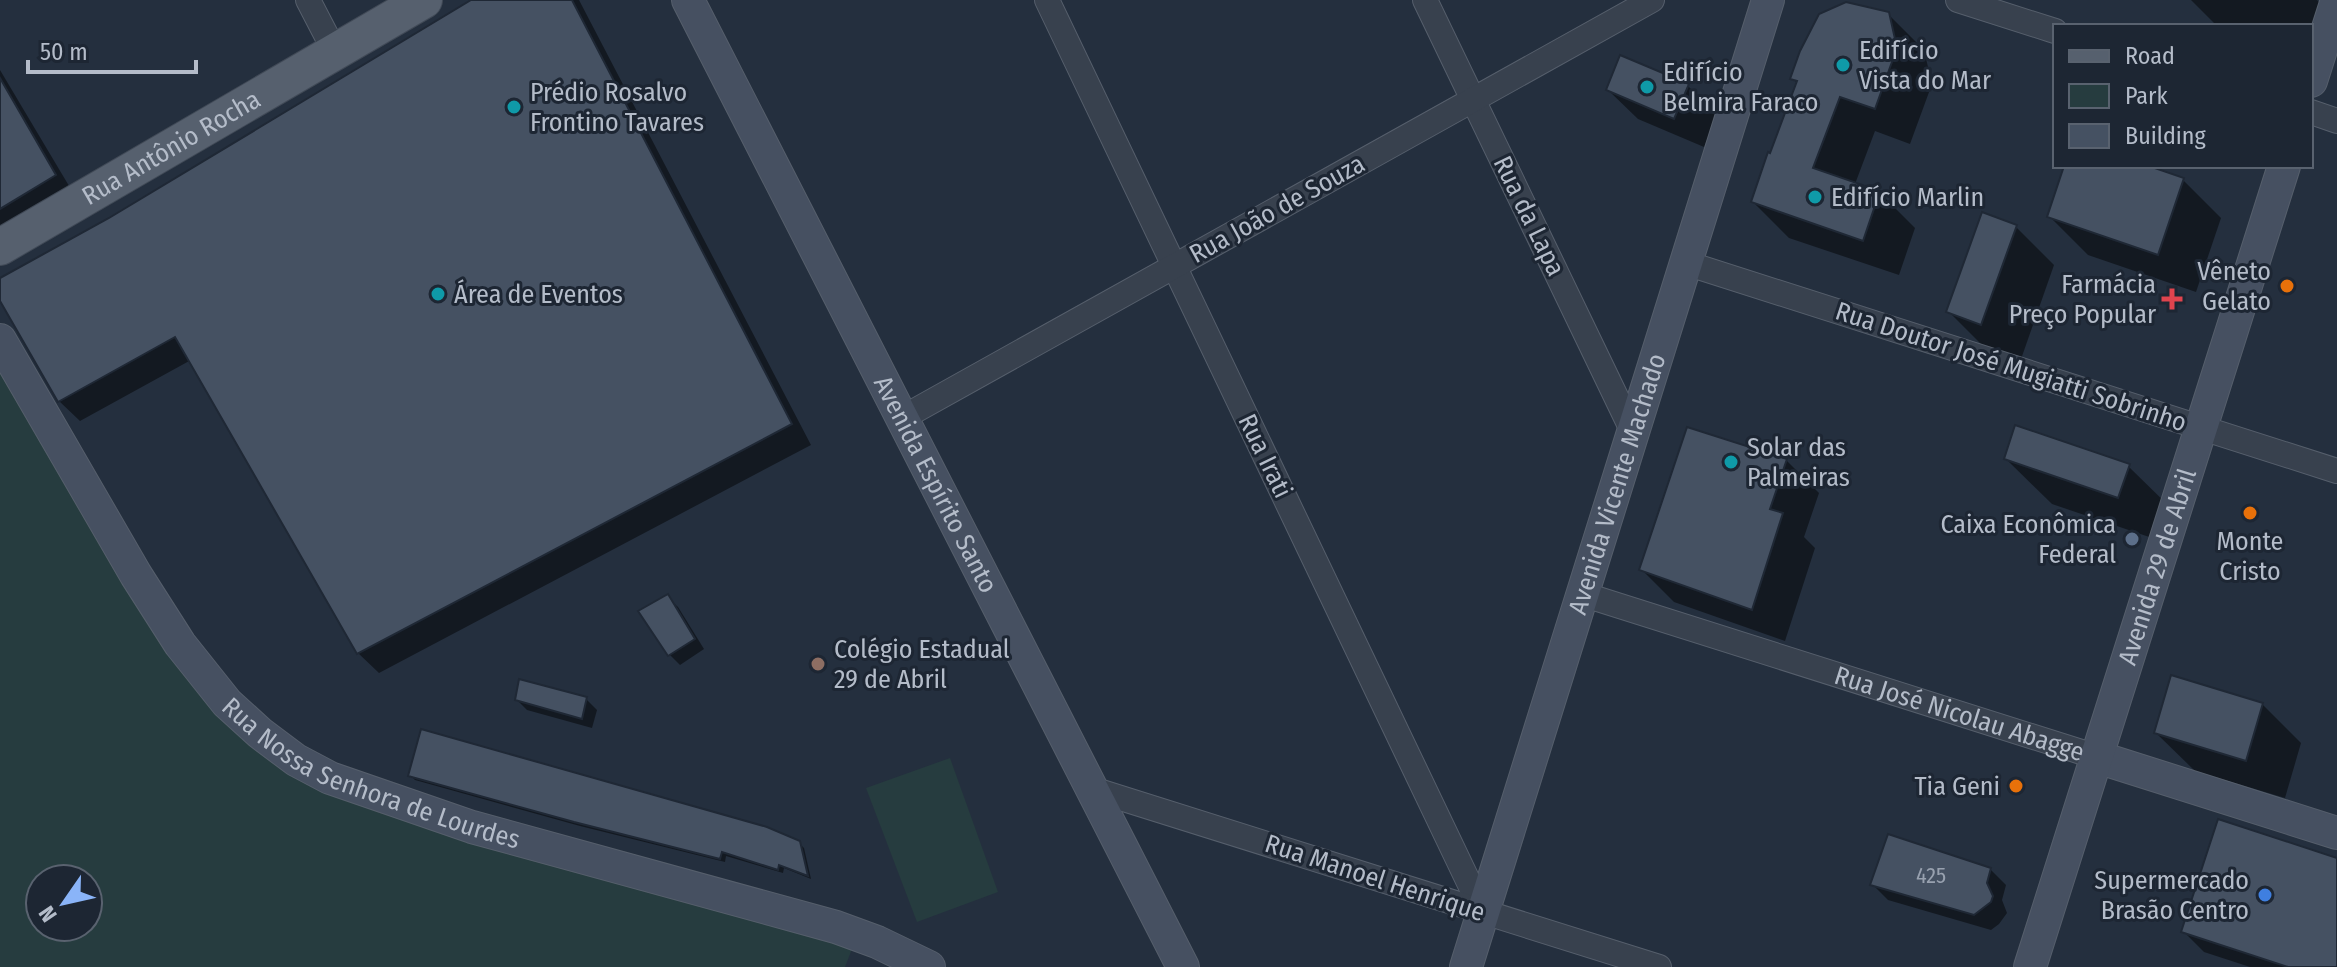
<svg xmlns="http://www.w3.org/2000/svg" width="2337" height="967" viewBox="0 0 2337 967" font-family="'Fira Sans Condensed',sans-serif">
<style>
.green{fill:#263c3f;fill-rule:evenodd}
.shadow{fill:#0007}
.building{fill:#455162;stroke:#1f2835;stroke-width:2}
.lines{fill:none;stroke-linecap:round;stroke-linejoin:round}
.street-casing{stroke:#565f6c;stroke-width:26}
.secondary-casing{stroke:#565f6c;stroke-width:34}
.primary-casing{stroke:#414a57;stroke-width:38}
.street{stroke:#38414e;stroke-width:24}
.secondary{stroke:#465061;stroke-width:32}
.primary{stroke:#56606e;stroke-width:36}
.culture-dot{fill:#0f9aa8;stroke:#1d2633;stroke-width:3}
.food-dot{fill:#e8710a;stroke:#1d2633;stroke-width:3}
.health-dot{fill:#e0444e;stroke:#1d2633;stroke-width:3}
.service-dot{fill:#5c6f8a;stroke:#1d2633;stroke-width:3}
.education-dot{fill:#8d6e63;stroke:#1d2633;stroke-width:3}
.shop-dot{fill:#3f7fe0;stroke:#1d2633;stroke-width:3}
.labels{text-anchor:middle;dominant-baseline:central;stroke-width:6;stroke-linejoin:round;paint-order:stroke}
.number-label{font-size:22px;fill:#98a1af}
.poi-label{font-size:26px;fill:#b4bcc9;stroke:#1d2633;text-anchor:start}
.street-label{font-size:26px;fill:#b4bcc9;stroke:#1d2633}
</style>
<rect width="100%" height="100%" fill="#242f3e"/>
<!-- green -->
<g class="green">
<path d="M0 368 252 739 857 936 845 967H0ZM40 879H88V927H40Z"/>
<polygon points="950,758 998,892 917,922 866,788"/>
</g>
<!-- shadow -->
<g class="shadow">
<polygon points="475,0 579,0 811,445 379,673 358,653 191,360 80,421 59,401 0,297 0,281 110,220"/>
<polygon points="2191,0 2317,0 2328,12 2311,52 2311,26 2217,26"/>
<polygon points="1888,14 1924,50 1932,84 1910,144 1875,131 1855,184 1879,192 1915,228 1899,275 1789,238 1753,202 1798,84 1792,78"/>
<polygon points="0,70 75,196 0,241"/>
<polygon points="1688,86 1717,115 1704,147 1638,119 1608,90"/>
<polygon points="2066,166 2143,166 2183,180 2221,218 2196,292 2088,255 2049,216"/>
<polygon points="2016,227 2054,265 2020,362 1987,350 1949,312"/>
<polygon points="2006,459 2128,466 2174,511 2164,542 2052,504"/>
<polygon points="1786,460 1819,493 1804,537 1815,548 1785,641 1674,602 1641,569"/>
<polygon points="667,597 678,607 704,649 680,665 670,655"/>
<polygon points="586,699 597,710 592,728 527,710 517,700"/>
<polygon points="2262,704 2301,743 2285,798 2195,771 2156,733"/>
<polygon points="410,775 799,843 804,848 811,879 784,868 783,873 726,856 725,862 580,826 415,780"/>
<polygon points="2337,861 2337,967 2250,967 2204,952 2183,931"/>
<polygon points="1990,869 2006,885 2002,900 2007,913 1999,924 1991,930 1888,900 1872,884"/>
</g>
<!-- building -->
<g class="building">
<polygon points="471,0 572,0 792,424 357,654 175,337 58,402 0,301 0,278 109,218"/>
<polygon points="1846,2 1889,12 1897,48 1875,109 1840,97 1813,168 1880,191 1863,241 1751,202 1768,152 1770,153 1797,81 1790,79 1800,51 1819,14"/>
<polygon points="1620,55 1689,84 1674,119 1606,90"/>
<polygon points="0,78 56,175 0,209"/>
<polygon points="2064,166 2149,166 2184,178 2158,255 2047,217"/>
<polygon points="1982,212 2017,225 1981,325 1946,312"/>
<polygon points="2015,425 2130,464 2118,498 2004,459"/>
<polygon points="1687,427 1787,459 1770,509 1783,513 1752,610 1639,570"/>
<polygon points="668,594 695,639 668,656 638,611"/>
<polygon points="2171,675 2263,703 2246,761 2154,733"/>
<polygon points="519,679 587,697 582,719 515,700"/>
<polygon points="421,729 767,827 800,841 808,876 779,865 778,870 722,852 720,859 574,822 408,776"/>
<polygon points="2218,819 2337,858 2337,967 2288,967 2181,932"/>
<polygon points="1888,834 1991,868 1987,883 1993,896 1991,902 1974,915 1870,885"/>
</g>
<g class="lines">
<defs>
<g id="street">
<polyline points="308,0 335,52"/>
<polyline points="1047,0 1483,912"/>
<polyline points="1425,0 1633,432"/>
<polyline points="1958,0 2055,31"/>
<polyline points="2311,112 2337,121"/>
<polyline points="1686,263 2337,471"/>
<polyline points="902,418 1652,0"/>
<path id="s1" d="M1582 594 2097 757"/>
<polyline points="1092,789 1659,967"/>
</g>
<g id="secondary">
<path id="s2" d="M688 0 1183 967"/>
<polyline points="2311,81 2337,0"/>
<path id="s3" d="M0 340 136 575 180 644 227 703 260 733 296 760 330 778 472 827 836 927 877 942 929 967"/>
<polyline points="2097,757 2337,833"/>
<path id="s4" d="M1466 967 1768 0"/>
<path id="s5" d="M2030 967 2284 166"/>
</g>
<g id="primary">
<path id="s6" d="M0 247 424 0"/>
</g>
</defs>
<!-- street casing -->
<use href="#street" class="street-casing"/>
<!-- secondary casing -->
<use href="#secondary" class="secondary-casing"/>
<!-- primary casing -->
<use href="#primary" class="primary-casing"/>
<!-- street -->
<use href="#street" class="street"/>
<!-- secondary -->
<use href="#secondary" class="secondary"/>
<!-- primary -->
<use href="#primary" class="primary"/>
</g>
<!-- markers -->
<g class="culture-dot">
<circle cx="1843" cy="65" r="8"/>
<circle cx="1647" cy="87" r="8"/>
<circle cx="514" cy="107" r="8"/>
<circle cx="1815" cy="197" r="8"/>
<circle cx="438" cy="294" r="8"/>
<circle cx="1731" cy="462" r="8"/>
</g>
<g class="food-dot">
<circle cx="2287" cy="286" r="8"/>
<circle cx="2250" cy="513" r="8"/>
<circle cx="2016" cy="786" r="8"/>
</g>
<path class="health-dot" d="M2168 287h8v8h8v8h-8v8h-8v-8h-8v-8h8z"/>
<circle class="service-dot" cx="2132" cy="539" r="8"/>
<circle class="education-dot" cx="818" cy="664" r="8"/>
<circle class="shop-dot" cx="2265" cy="895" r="8"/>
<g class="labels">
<!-- number labels -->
<g class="number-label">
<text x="1931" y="875">425</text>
</g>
<!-- poi labels -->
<g class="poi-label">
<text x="1859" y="50">Edifício<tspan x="1859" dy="30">Vista do Mar</tspan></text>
<text x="1663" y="72">Edifício<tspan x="1663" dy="30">Belmira Faraco</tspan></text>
<text x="530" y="92">Prédio Rosalvo<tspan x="530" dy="30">Frontino Tavares</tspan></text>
<text x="1831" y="197">Edifício Marlin</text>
<text x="2271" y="271" text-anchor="end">Vêneto<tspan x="2271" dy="30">Gelato</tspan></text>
<text x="2156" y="284" text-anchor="end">Farmácia<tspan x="2156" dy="30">Preço Popular</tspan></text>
<text x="454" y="294">Área de Eventos</text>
<text x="1747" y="447">Solar das<tspan x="1747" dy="30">Palmeiras</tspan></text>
<text x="2116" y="524" text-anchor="end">Caixa Econômica<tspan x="2116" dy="30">Federal</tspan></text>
<text x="2250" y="541" text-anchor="middle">Monte<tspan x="2250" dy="30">Cristo</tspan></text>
<text x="834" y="649">Colégio Estadual<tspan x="834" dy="30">29 de Abril</tspan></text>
<text x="2000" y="786" text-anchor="end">Tia Geni</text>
<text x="2249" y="880" text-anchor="end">Supermercado<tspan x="2249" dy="30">Brasão Centro</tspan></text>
</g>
<!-- street labels -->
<g class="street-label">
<text stroke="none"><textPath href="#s6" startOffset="198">Rua Antônio Rocha</textPath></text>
<text transform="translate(1277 209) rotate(-29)">Rua João de Souza</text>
<text transform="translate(1529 216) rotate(64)">Rua da Lapa</text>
<text transform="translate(2011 367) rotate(18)">Rua Doutor José Mugiatti Sobrinho</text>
<text transform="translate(1265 456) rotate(64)">Rua Irati</text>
<text stroke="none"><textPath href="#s2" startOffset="544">Avenida Espírito Santo</textPath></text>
<text stroke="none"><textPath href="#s4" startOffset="506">Avenida Vicente Machado</textPath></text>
<text stroke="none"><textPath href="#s5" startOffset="420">Avenida 29 de Abril</textPath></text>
<text stroke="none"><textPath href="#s1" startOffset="396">Rua José Nicolau Abagge</textPath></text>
<text stroke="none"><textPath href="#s3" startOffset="592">Rua Nossa Senhora de Lourdes</textPath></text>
<text transform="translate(1375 878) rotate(18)">Rua Manoel Henrique</text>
</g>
</g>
<!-- legend -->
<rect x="2053" y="24" width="260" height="144" fill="#1d2633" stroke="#59626f" stroke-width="2"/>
<rect x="2069" y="50" width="40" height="12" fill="#56606e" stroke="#59626f" stroke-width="2"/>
<text x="2125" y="64" font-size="24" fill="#b4bcc9">Road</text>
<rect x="2069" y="84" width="40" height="24" fill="#263c3f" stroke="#59626f" stroke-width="2"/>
<text x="2125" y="104" font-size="24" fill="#b4bcc9">Park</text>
<rect x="2069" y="124" width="40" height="24" fill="#455162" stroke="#59626f" stroke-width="2"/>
<text x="2125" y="144" font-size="24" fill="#b4bcc9">Building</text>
<!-- north arrow -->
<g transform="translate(64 903) rotate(236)"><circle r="38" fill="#1d2633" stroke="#59626f" stroke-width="2"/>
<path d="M0-6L14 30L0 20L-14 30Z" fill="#8ab4f8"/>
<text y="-12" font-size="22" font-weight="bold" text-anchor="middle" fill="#b4bcc9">N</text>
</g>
<!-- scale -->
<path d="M28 60v12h168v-12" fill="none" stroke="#b4bcc9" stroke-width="4"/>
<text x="40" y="60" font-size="24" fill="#b4bcc9" stroke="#1d2633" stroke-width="6" paint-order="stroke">50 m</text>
</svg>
